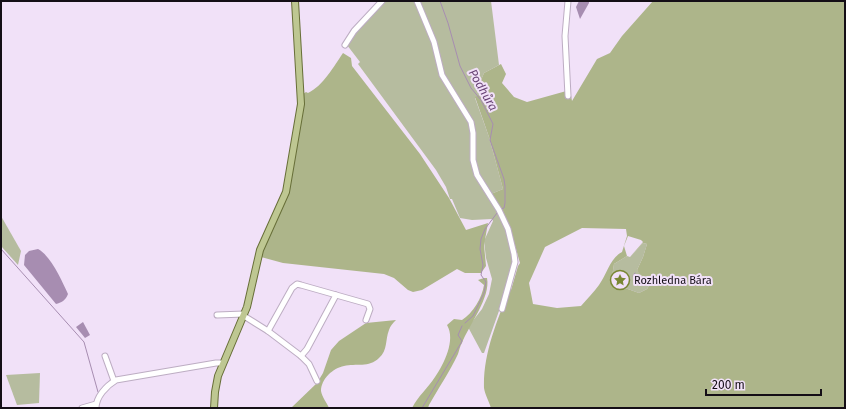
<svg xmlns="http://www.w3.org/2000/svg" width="846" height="409" viewBox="0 0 846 409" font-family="'Fira Sans',sans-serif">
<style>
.green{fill:#b6bc9f}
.forest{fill:#adb58a;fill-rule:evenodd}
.water{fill:#a78db1}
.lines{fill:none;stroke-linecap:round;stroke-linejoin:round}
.stream{stroke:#a78db1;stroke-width:1}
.minor-casing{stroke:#bdadc3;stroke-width:7}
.major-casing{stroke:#676e38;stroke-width:8}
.minor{stroke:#fff;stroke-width:5}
.major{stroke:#bec792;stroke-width:6}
.labels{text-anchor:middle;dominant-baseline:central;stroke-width:4;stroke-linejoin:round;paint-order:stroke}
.poi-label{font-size:11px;fill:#140e16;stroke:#f1e1f8;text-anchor:start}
.water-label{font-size:12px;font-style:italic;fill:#694476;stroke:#f1e1f8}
</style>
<rect width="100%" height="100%" fill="#f1e1f8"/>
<!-- green -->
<g class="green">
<polygon points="383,1 491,1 499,65 484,73 481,80 486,92 475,98 489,137 503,189 491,194 505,223 513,258 505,294 484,353 482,353 468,327 482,309 489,294 492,279 486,258 484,241 493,221 492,219 472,220 460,218 452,199 450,199 446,187 436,170 358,64 360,62 347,45 355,33"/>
<polygon points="1,216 21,251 18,265 1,246"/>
<polygon points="643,243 647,244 643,257 637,270 640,275 650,281 650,284 647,289 639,293 611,283 614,264 627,256 630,257"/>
<polygon points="40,373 39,403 17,405 6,375"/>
</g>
<!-- forest -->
<g class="forest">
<path d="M653 1H845V408H491C489 401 485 395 484 388 483 353 497 322 509 290H511L518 266 520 263 509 225 491 194 503 189 489 137 475 97 486 92 481 80 484 73 501 64 506 74 502 83 514 97 527 102 570 90 572 101 597 59 610 53 622 36ZM582 228 626 229 627 236 622 252C610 258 607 274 599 285 594 292 587 299 581 306L557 308 533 304 529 283 545 247ZM628 236 641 240 643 242 630 257 627 256 624 246ZM643 243 647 244 643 257 637 270 639 274 650 281V284L647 289 639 293 611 283 614 264 627 256 630 257Z"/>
<path d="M343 53 351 58 352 66 420 154 449 198 466 230 488 223 484 245 486 266 481 273H465L457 269 422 290 413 292 408 290 394 278 384 274 283 263 261 257V250L281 206 302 98 303 94 306 92 308 93C323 86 334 66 343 53Z"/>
<path d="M484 278H487C491 297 469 325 462 343 460 346 459 351 458 354 450 371 438 389 429 405L428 408H412C418 396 428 388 435 377 444 364 456 340 447 325L454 319 462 320C473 313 482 298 484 285L478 280Z"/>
<path d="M396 320C393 323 390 326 389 330 385 340 388 350 379 358 369 368 356 363 344 366 333 368 321 379 321 391 322 397 327 403 329 408H291L317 383 323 373 331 350 339 341 366 323Z"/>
</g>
<!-- water -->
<g class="water">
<polygon points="579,1 589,1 589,3 580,19 576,7"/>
<path d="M38 249C51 256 62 281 68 294 66 300 61 303 56 304L24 265 25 255 29 251Z"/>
<polygon points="83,322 90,335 85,338 76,327"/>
</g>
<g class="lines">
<!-- stream -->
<g class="stream">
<polyline points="440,1 448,23 460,66 471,88 481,100 493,124 490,140 504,179 505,186 505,203 504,208 501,209"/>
<polyline points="1,249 84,342 98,392"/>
<polyline points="633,276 635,273"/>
<polyline points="626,288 627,284"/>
<polyline points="465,323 473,316 484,293 486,282 481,275 483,265 480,249 481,239 485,229 497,213"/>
<polyline points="422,408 461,343 462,341 458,335 462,326"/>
</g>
<defs>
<g id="minor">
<polyline points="417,1 434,42 442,75 471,122 473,133 473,160 477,175 499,210 508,229 514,254 515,262 502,309"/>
<polyline points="568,1 565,36 568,96"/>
<polyline points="345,45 354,31 382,1"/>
<polyline points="217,315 244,314"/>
<polyline points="244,316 268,331 301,356 309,364 317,381"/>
<polyline points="268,331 292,288 297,284 301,285 368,304 370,309 366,320"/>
<polyline points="105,356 114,381"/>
<polyline points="301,356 307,349 336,295"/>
<polyline points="82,408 96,404"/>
<path d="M96 408C96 397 106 386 116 380L216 363H223"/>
</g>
<polyline id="major" points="214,408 215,392 218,376 247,307 260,250 286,192 301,104 295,1"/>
</defs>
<!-- minor casing -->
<use href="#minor" class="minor-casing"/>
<!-- major casing -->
<use href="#major" class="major-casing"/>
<!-- minor -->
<use href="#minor" class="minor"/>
<!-- major -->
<use href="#major" class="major"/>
</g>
<!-- icons -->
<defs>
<symbol id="sight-ring" viewBox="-11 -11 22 22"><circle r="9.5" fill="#f1e1f8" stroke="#7a8734" stroke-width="1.5"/><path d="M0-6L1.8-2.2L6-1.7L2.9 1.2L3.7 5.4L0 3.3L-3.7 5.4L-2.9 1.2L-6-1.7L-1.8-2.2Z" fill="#7a8734"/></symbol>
</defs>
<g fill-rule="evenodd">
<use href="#sight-ring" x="609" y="269" width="22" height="22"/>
</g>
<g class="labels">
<!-- poi labels -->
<g class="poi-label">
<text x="634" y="280">Rozhledna Bára</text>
</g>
<!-- water labels -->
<g class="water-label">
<text transform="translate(483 90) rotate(60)">Podhůra</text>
</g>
</g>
<!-- border -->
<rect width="846" height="409" fill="none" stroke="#140e16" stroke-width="4"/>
<!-- scale -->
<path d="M706 389v6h115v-6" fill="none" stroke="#140e16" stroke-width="2"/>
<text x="712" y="389" font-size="12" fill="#140e16" stroke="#f1e1f8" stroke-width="3" paint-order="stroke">200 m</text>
</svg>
